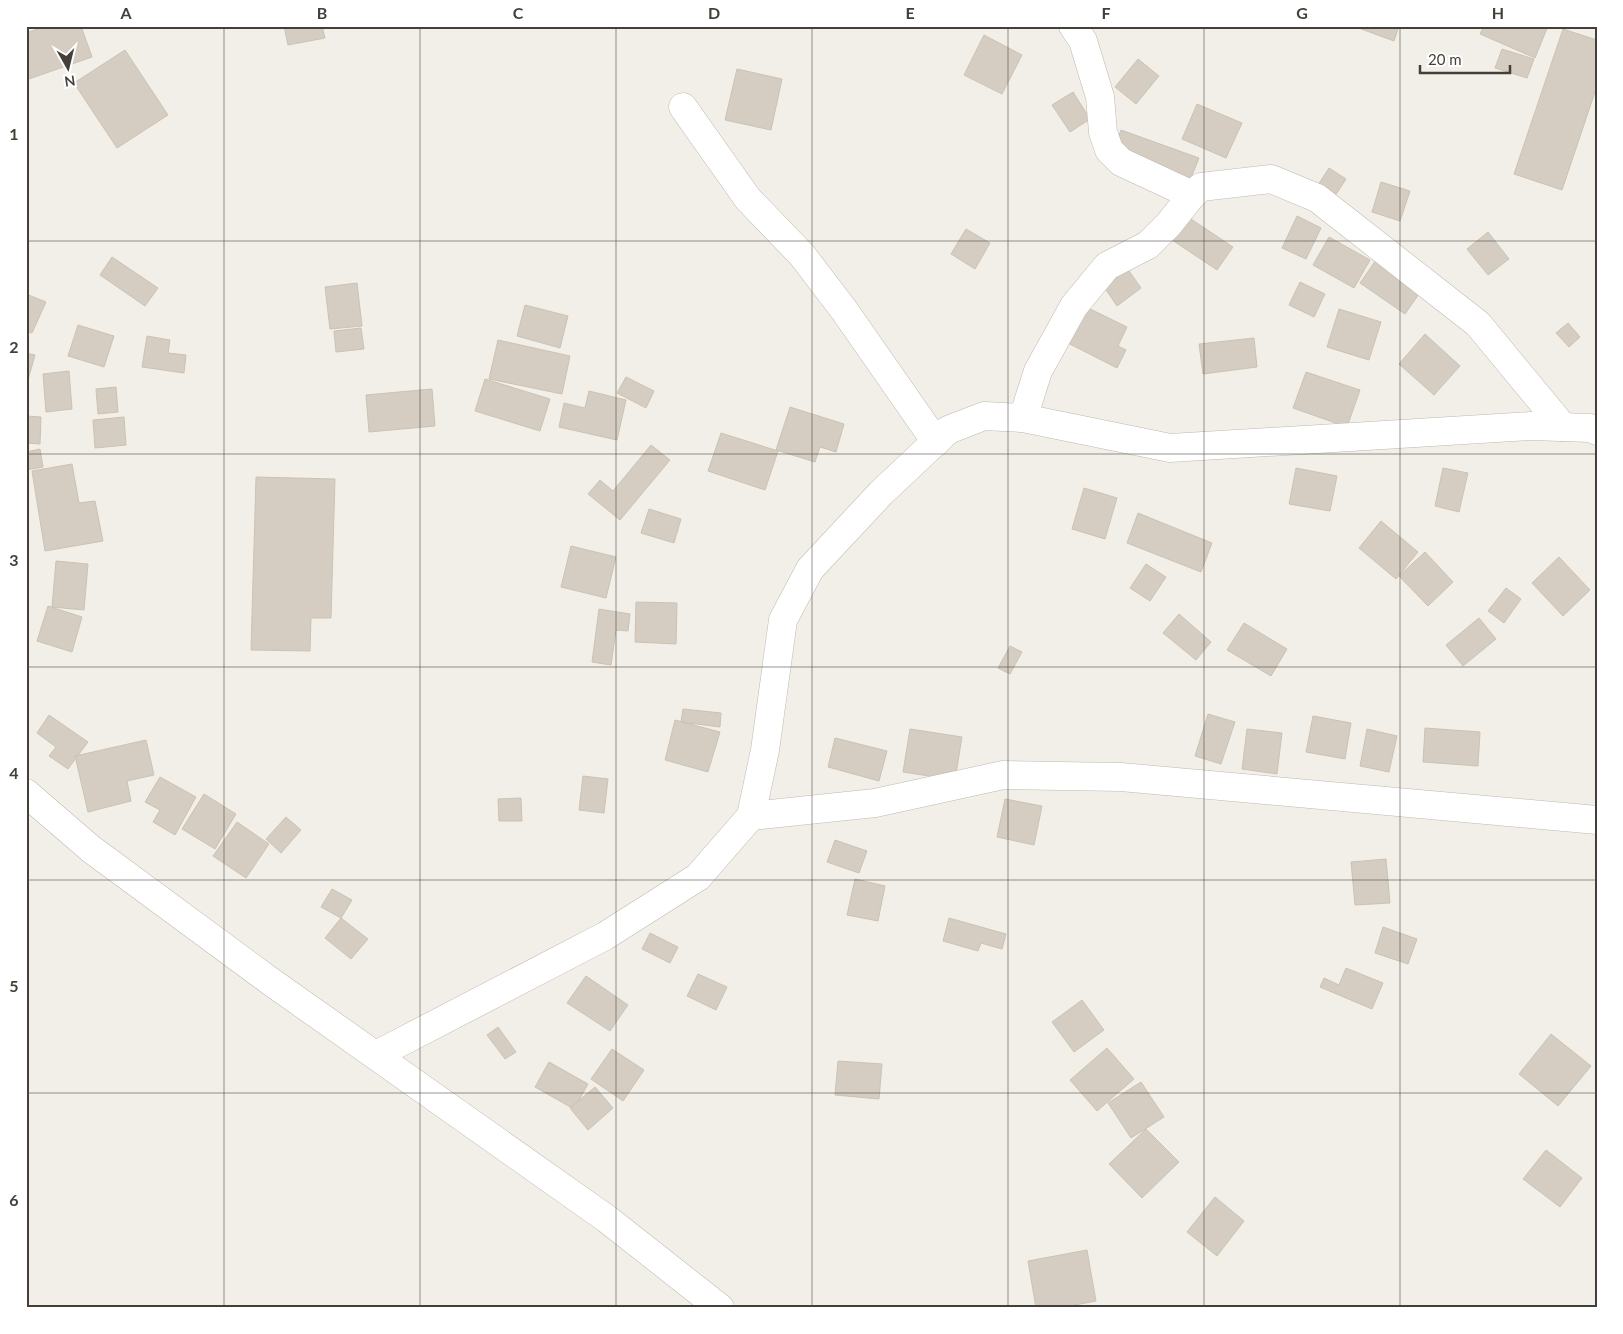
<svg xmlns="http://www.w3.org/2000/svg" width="1623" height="1334" viewBox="0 0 1623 1334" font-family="Lato,sans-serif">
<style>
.building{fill:#d5cdc2;stroke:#ccc2b3}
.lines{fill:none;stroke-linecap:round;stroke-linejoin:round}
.minor-casing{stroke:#bfb9af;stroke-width:29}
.minor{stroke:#fff;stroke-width:28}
.grid{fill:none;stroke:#443f38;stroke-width:1;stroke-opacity:0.55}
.neatline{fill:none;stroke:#443f38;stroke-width:2}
.grid-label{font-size:16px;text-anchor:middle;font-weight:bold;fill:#443f38}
</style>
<rect width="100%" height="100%" fill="#f2efe8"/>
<!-- building -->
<g class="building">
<polygon points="47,26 81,26 92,57 26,80 26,33"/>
<polygon points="284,26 322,26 325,38 288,45"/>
<polygon points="1353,26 1399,26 1394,41"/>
<polygon points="1484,26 1548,26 1535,58 1480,34"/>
<polygon points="1563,29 1597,40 1597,86 1562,190 1514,174"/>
<polygon points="984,35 1022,55 1002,94 964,75"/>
<polygon points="1502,49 1534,59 1527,78 1495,68"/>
<polygon points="125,50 168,115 117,148 74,83"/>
<polygon points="1138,59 1159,76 1136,104 1115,87"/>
<polygon points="737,69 782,79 771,130 725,120"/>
<polygon points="1073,92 1090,119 1070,132 1052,105"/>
<polygon points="1197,104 1242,123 1226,158 1182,139"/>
<polygon points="1121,130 1199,158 1189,183 1112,155"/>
<polygon points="1329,168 1346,179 1333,199 1316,188"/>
<polygon points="1381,182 1410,191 1400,221 1372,212"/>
<polygon points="1185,215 1233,247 1217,270 1169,238"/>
<polygon points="1297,216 1321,228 1306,259 1282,248"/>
<polygon points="966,229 990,243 975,269 951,254"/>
<polygon points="1488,232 1509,259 1488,275 1467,249"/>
<polygon points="1329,237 1370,260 1354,288 1313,265"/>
<polygon points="112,257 158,288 145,306 100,275"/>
<polygon points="1376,260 1421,291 1405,314 1360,283"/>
<polygon points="1122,261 1141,288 1117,306 1098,278"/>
<polygon points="1300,282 1325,294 1314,317 1289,305"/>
<polygon points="357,283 362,326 330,329 325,287"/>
<polygon points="26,294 46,302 32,333 26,331"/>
<polygon points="525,305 568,316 560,348 517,336"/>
<polygon points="1082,305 1127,327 1118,346 1126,350 1117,368 1064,341"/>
<polygon points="1339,309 1381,322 1369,360 1327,347"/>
<polygon points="1568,323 1580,337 1569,347 1556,333"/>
<polygon points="78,325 114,336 104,367 68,356"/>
<polygon points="361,328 364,349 336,352 334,331"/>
<polygon points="1425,334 1460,366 1434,395 1399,364"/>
<polygon points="147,336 170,340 168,353 186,355 184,373 142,367"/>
<polygon points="1254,338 1257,367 1203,374 1199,344"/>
<polygon points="498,340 570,356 562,394 489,379"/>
<polygon points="26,353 35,355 28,380 26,379"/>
<polygon points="69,371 72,409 46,412 43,374"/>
<polygon points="1306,372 1360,390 1347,427 1293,408"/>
<polygon points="626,377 654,391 646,408 617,393"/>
<polygon points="485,379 550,399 540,431 475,411"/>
<polygon points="116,387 118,412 98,414 96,389"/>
<polygon points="432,389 435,426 369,432 366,395"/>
<polygon points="589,391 626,400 617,440 559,427 564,403 585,408"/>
<polygon points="790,407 844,424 836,452 820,447 815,462 776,450"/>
<polygon points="26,416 41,417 40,444 26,443"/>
<polygon points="124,417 126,445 95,448 93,420"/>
<polygon points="721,433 778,451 765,490 708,471"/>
<polygon points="651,445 670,460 620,520 588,494 600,480 613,491"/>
<polygon points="40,449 43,467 26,470 26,452"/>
<polygon points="72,464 79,503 95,501 103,541 45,551 32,471"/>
<polygon points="1296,468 1337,476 1330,511 1289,504"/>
<polygon points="1443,468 1468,473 1459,512 1435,506"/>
<polygon points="256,477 335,479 331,618 311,618 310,651 251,650"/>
<polygon points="1084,488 1117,498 1105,539 1072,529"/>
<polygon points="649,509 681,519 674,543 641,533"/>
<polygon points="1138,513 1212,543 1201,572 1127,543"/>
<polygon points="1381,521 1418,552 1396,579 1359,548"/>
<polygon points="571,546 616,557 606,598 561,587"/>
<polygon points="1425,552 1453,582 1428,606 1399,576"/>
<polygon points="1559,557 1590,590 1563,616 1532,583"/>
<polygon points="56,561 88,564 84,610 52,607"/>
<polygon points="1146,564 1166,577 1150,601 1130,588"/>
<polygon points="1506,588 1521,599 1504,623 1488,611"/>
<polygon points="636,602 677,603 676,644 635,642"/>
<polygon points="48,606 82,617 72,652 37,641"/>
<polygon points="599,609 630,614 628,631 616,630 611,665 592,662"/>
<polygon points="1179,614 1211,642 1196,660 1163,633"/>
<polygon points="1479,618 1496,639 1463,666 1446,645"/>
<polygon points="1244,623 1287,649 1271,676 1227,650"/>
<polygon points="1010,646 1022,652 1010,674 998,668"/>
<polygon points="683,709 721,713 720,727 681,722"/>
<polygon points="1208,714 1235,722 1221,764 1195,756"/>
<polygon points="49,715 88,742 68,769 49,756 56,747 37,733"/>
<polygon points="1313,716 1351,723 1345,759 1306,752"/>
<polygon points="675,720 720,732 708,772 665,760"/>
<polygon points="1425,728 1480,732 1478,766 1423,762"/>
<polygon points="910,729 962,737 955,780 903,772"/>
<polygon points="1247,729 1282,733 1277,774 1242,769"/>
<polygon points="1367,729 1397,736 1389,772 1360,766"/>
<polygon points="835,738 887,751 879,781 828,767"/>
<polygon points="146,740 154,775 127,781 131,801 88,812 75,756"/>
<polygon points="583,776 608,779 604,813 579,810"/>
<polygon points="160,777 196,797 175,835 153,822 160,810 145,802"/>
<polygon points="204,794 236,814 215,849 182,829"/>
<polygon points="521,798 522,821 499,821 498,799"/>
<polygon points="1005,799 1042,806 1034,845 997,837"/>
<polygon points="286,817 301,830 281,853 266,839"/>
<polygon points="237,822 269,844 246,878 213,856"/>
<polygon points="835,840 867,851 859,873 827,862"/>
<polygon points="1386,859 1390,903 1355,905 1351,862"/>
<polygon points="855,879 885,886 878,921 847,915"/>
<polygon points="332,889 352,900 341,918 321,907"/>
<polygon points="341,918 368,939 351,959 325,938"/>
<polygon points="949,918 1006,934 1002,949 981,943 978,951 943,941"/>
<polygon points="1383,927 1417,939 1408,964 1375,953"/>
<polygon points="650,933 678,947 670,963 642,949"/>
<polygon points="1346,968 1383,983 1372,1009 1320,987 1324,978 1339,985"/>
<polygon points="698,974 727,987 716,1010 687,996"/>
<polygon points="586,976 628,1005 610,1031 567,1003"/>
<polygon points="1082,1000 1104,1030 1074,1052 1052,1022"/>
<polygon points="498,1027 516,1052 505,1059 487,1035"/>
<polygon points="1551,1034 1591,1066 1558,1106 1519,1074"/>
<polygon points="1107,1048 1134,1079 1097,1111 1070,1080"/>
<polygon points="612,1049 644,1070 623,1101 591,1079"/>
<polygon points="838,1061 882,1064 879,1099 835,1095"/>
<polygon points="549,1062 588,1084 574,1109 535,1087"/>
<polygon points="1141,1082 1164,1117 1131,1138 1108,1103"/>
<polygon points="595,1087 613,1108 588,1130 570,1108"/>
<polygon points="1146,1129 1179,1162 1142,1198 1109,1164"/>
<polygon points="1546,1150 1582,1178 1560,1207 1523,1179"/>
<polygon points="1215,1197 1244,1221 1217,1256 1187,1232"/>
<polygon points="1087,1250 1096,1301 1059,1308 1036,1308 1028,1261"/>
</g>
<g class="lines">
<defs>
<g id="minor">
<polyline points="1073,26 1083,41 1100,97 1103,132 1109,150 1121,162 1192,195"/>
<polyline points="683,107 748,199 802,255 844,310 936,442"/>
<polyline points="1023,418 1038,371 1074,306 1107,266 1148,245 1169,224 1192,195 1201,187 1271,179 1317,198 1478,324 1563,427"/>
<polyline points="26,793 91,849 270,981 607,1219 720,1308"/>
<polyline points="751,816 875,803 1003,775 1121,777 1597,820"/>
<polyline points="376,1055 605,936 698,877 751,816 765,750 783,620 810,569 881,493 948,430 984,416 1023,418 1170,448 1531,426 1590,428 1597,431"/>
</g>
</defs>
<!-- minor casing -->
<use href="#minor" class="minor-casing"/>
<!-- minor -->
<use href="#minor" class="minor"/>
</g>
<!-- grid -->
<path class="grid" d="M224 26V1308M420 26V1308M616 26V1308M812 26V1308M1008 26V1308M1204 26V1308M1400 26V1308M26 241H1597M26 454H1597M26 667H1597M26 880H1597M26 1093H1597"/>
<!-- border -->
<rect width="1623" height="1334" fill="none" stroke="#ffffff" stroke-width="55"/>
<!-- north arrow -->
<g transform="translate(68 68) rotate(172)" stroke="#ffffff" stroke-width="4" paint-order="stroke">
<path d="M0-4L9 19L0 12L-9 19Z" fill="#443f38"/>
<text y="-8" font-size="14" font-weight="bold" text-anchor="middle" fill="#443f38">N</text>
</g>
<!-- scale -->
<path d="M1420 65v8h90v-8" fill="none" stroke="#443f38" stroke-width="2.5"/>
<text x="1428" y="65" font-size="15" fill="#443f38" stroke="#ffffff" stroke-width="4" paint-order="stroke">20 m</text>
<rect x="28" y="28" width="1568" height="1278" class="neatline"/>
<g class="grid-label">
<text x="126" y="19">A</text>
<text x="322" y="19">B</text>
<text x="518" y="19">C</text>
<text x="714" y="19">D</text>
<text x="910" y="19">E</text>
<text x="1106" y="19">F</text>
<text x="1302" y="19">G</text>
<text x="1498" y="19">H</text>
<text x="14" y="140">1</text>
<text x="14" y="353">2</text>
<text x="14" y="566">3</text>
<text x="14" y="779">4</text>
<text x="14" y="992">5</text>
<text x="14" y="1206">6</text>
</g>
</svg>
